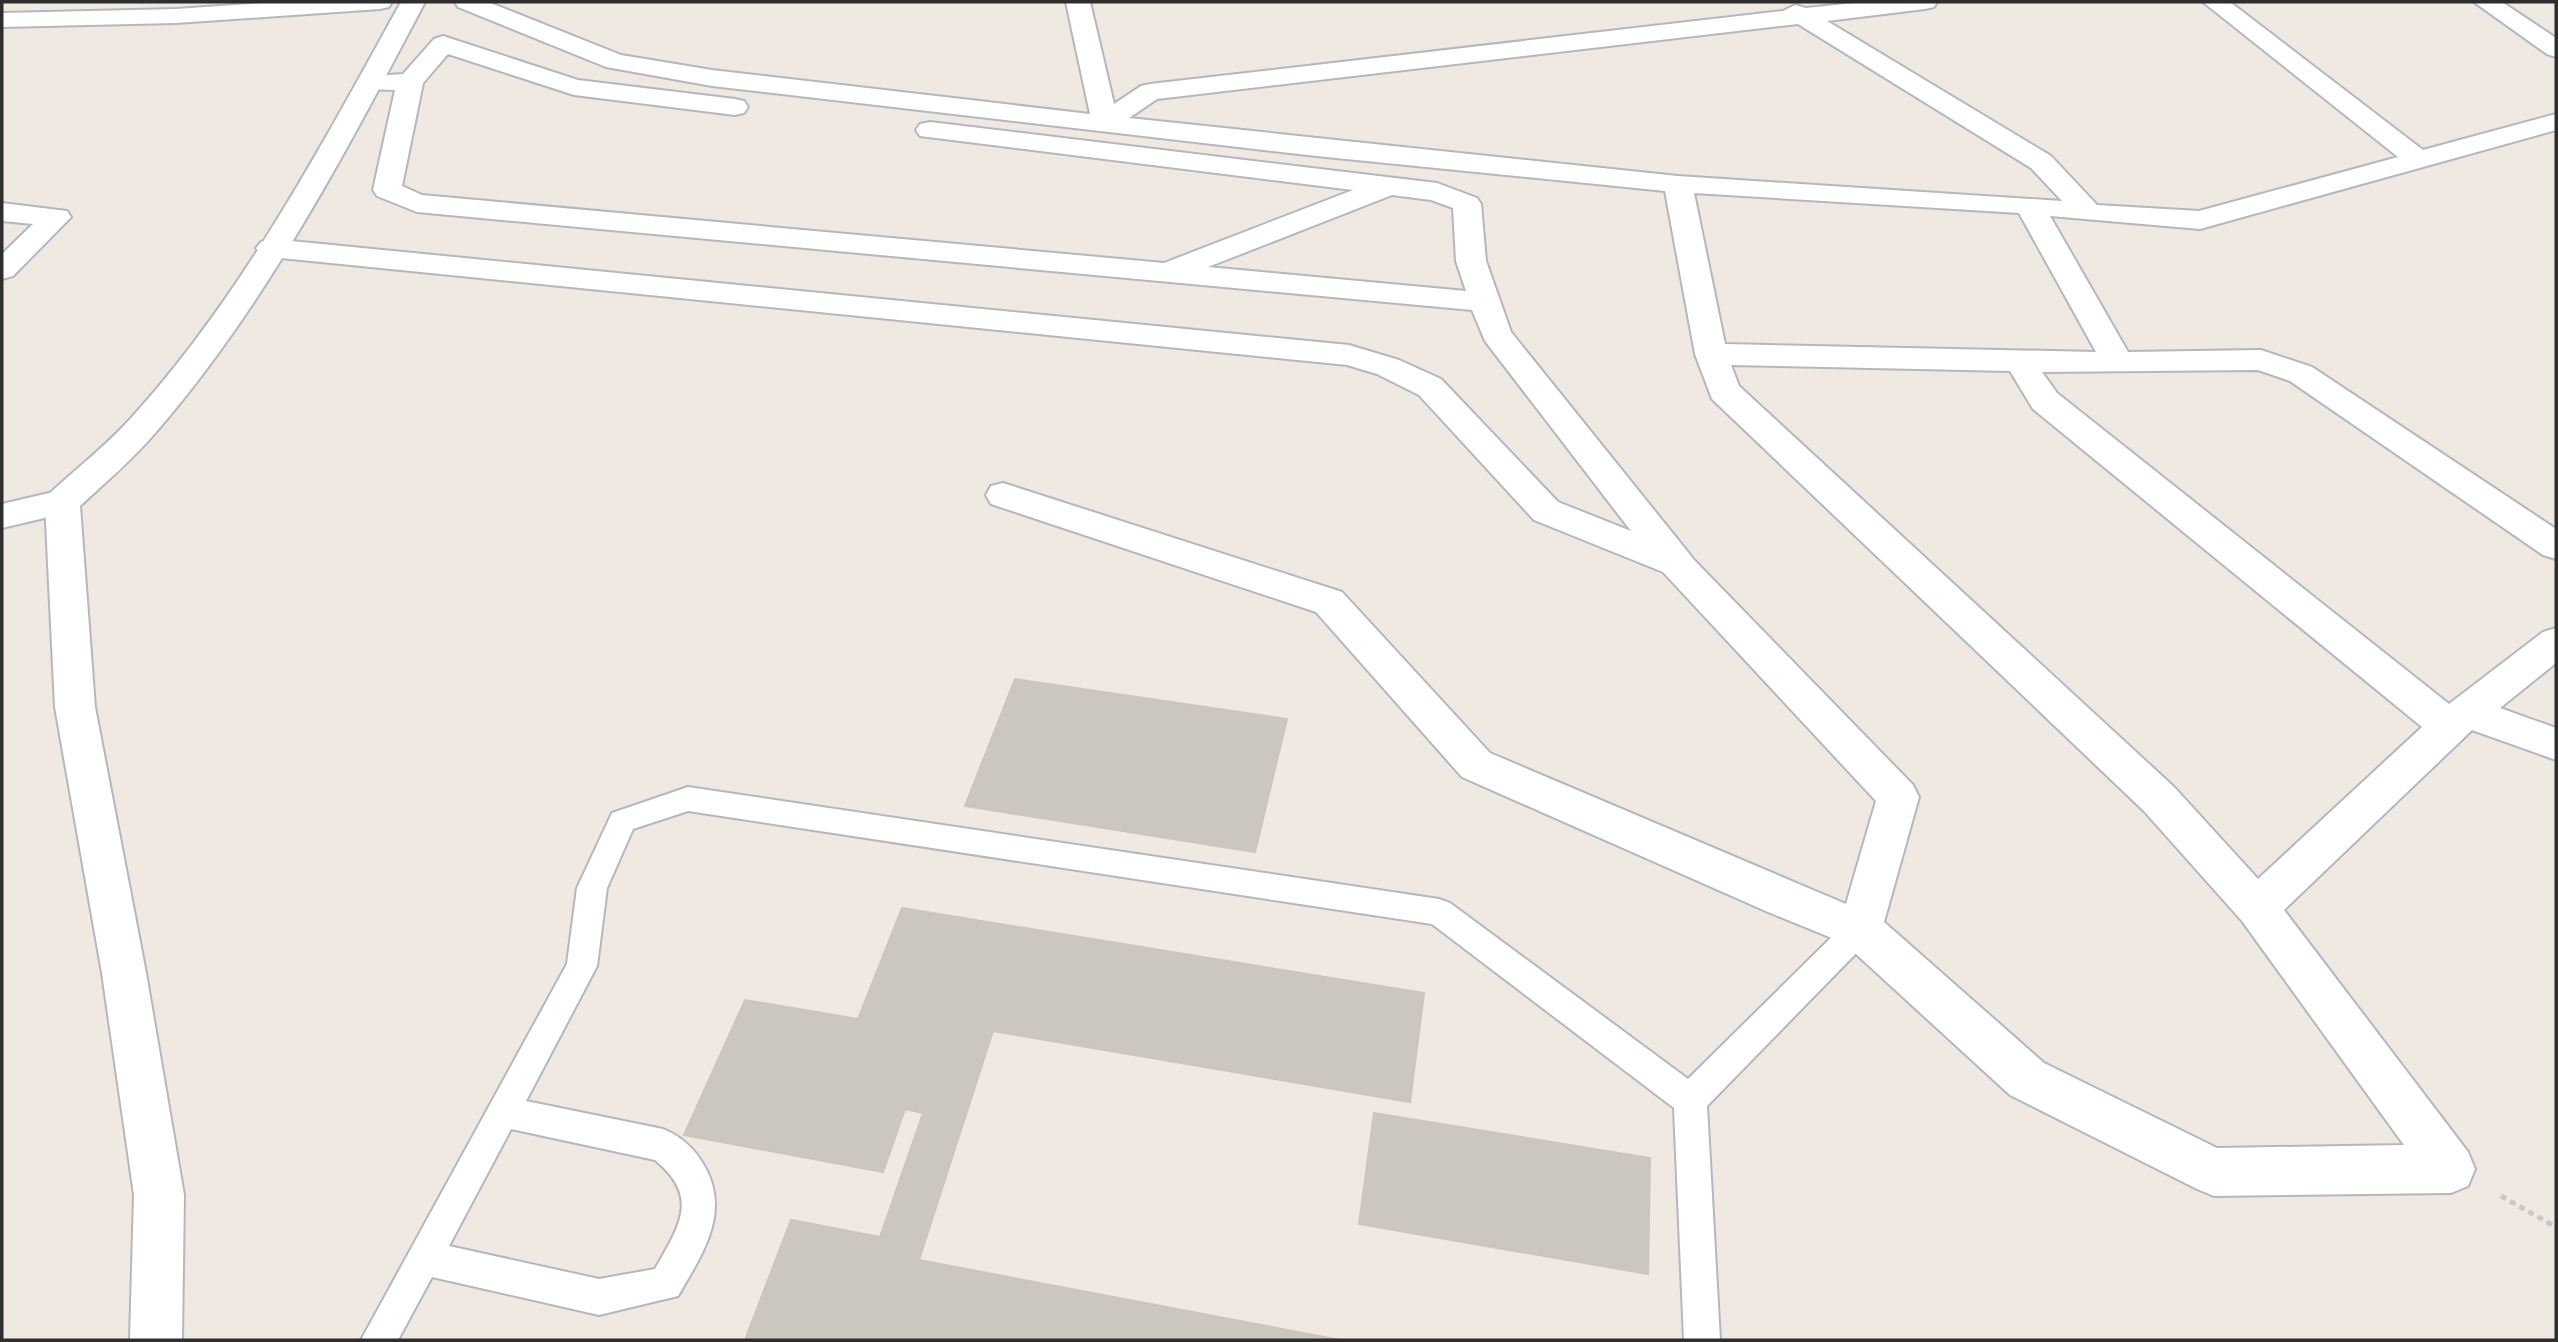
<svg xmlns="http://www.w3.org/2000/svg" width="2558" height="1342" viewBox="0 0 2558 1342" font-family="Rubik,sans-serif">
<style>
.building{fill:#cbc7bf;stroke:#cbc5ba;stroke-width:2}
.lines{fill:none;stroke-linecap:round;stroke-linejoin:round}
.lane-casing{stroke:#b4b7c1;stroke-width:4}
.street-casing{stroke:#b4b7c1;stroke-width:4}
.secondary-casing{stroke:#b4b7c1;stroke-width:4}
.path{stroke:#c9c9c9;stroke-width:5;stroke-dasharray:6 4.5;stroke-linecap:butt}
.lane{fill:#fff;fill-rule:evenodd}
.street{fill:#fff;fill-rule:evenodd}
.secondary{fill:#fff;fill-rule:evenodd}
</style>
<rect width="100%" height="100%" fill="#efe9e1"/>
<!-- building -->
<g class="building">
<polygon points="1015,679 1287,719 1255,852 965,806"/>
<polygon points="902,908 1424,993 1410,1102 993,1031 919,1260 1340,1340 745,1340 791,1220 880,1237 923,1113 905,1109 883,1172 684,1135 745,1000 858,1019"/>
<polygon points="1374,1113 1650,1158 1648,1274 1359,1224"/>
</g>
<g class="lines">
<defs>
<path id="lane" d="M688 787 1439 899 1450 903 1688 1079 1849 920 1860 916 1871 920 1875 929 1871 938 1707 1106 1720 1340H1684L1674 1108 1432 924 688 811 633 829 607 888 597 966 526 1101 663 1129C683 1137 696 1150 706 1169 730 1215 701 1256 678 1296L599 1315 432 1277 398 1340H361L567 964 577 888 612 813ZM511 1129 655 1160C700 1197 680 1225 655 1269L599 1279 449 1246Z"/>
<g id="street">
<path d="M455 2H488L621 55 712 70 1090 114 1066 2H1090L1114 104 1141 86 1150 84 1783 11 1795 5 1806 8 1864 2H1937L1934 7 1925 9 1827 21 2051 156 2097 205 2199 211 2398 157 2203 2H2230L2423 150 2556 114V130L2200 229 2050 216 2128 352 2261 350 2312 367 2556 529V559L2543 555 2290 381 2258 370 2042 372 2057 393 2449 704 2543 632 2556 628V663L2500 708 2556 728V760L2472 730 2284 910 2468 1152 2475 1169 2468 1186 2451 1193 2214 1196 2197 1189 2010 1095 1844 943 1768 912 1462 777 1316 612 991 504 986 495 991 486 1003 483 1342 592 1490 753 1846 904 1876 801 1663 572 1534 520 1419 395 1377 374 1347 365 271 257 261 254 256 248 261 242 271 239 1349 345 1399 360 1441 379 1558 502 1631 531 1485 341 1472 310 417 212 377 196 373 190 395 90 361 89 357 83 361 77 403 74 434 39 443 36 578 80 735 99 744 101 748 107 744 113 735 115 574 95 448 54 423 83 402 186 422 195 1164 263 1353 190 920 136 916 130 920 124 930 122 1437 183 1477 198 1481 204 1486 261 1511 332 1695 561 1913 785 1919 797 1884 922 2044 1063 2217 1148 2404 1145 2242 921 2144 811 1712 399 1695 354 1665 191 1316 156 712 86 606 67 458 7ZM1798 24 2031 168 2062 201 1678 176 1129 118 1157 99ZM1694 193 2019 213 2096 352 1725 344ZM1392 195 1431 200 1453 208 1456 261 1466 291 1208 267ZM1731 365 2010 371 2033 409 2422 727 2258 879 2174 787 1739 386Z"/>
<polygon points="2474,2 2502,2 2556,38 2556,57 2547,54"/>
<polygon points="2,203 67,211 71,217 13,276 2,279 2,254 33,224 2,221"/>
<polygon points="62,490 74,493 79,502 74,511 2,528 2,504"/>
</g>
<g id="secondary">
<polygon points="276,2 392,2 389,7 380,9 176,23 2,27 2,13 176,9"/>
<path d="M401 2H425C347 150 266 305 156 432 133 459 106 482 80 506L95 707 146 973 184 1195 182 1340H130L134 1195 102 973 55 707 45 502 50 493C77 468 107 445 132 417 242 296 322 145 401 2Z"/>
</g>
</defs>
<!-- lane casing -->
<use href="#lane" class="lane-casing"/>
<!-- street casing -->
<use href="#street" class="street-casing"/>
<!-- secondary casing -->
<use href="#secondary" class="secondary-casing"/>
<!-- path -->
<polyline class="path" points="2501,1196 2556,1227"/>
<!-- lane -->
<use href="#lane" class="lane"/>
<!-- street -->
<use href="#street" class="street"/>
<!-- secondary -->
<use href="#secondary" class="secondary"/>
</g>
<!-- border -->
<rect width="2558" height="1342" fill="none" stroke="#2e2e2e" stroke-width="7"/>
</svg>
